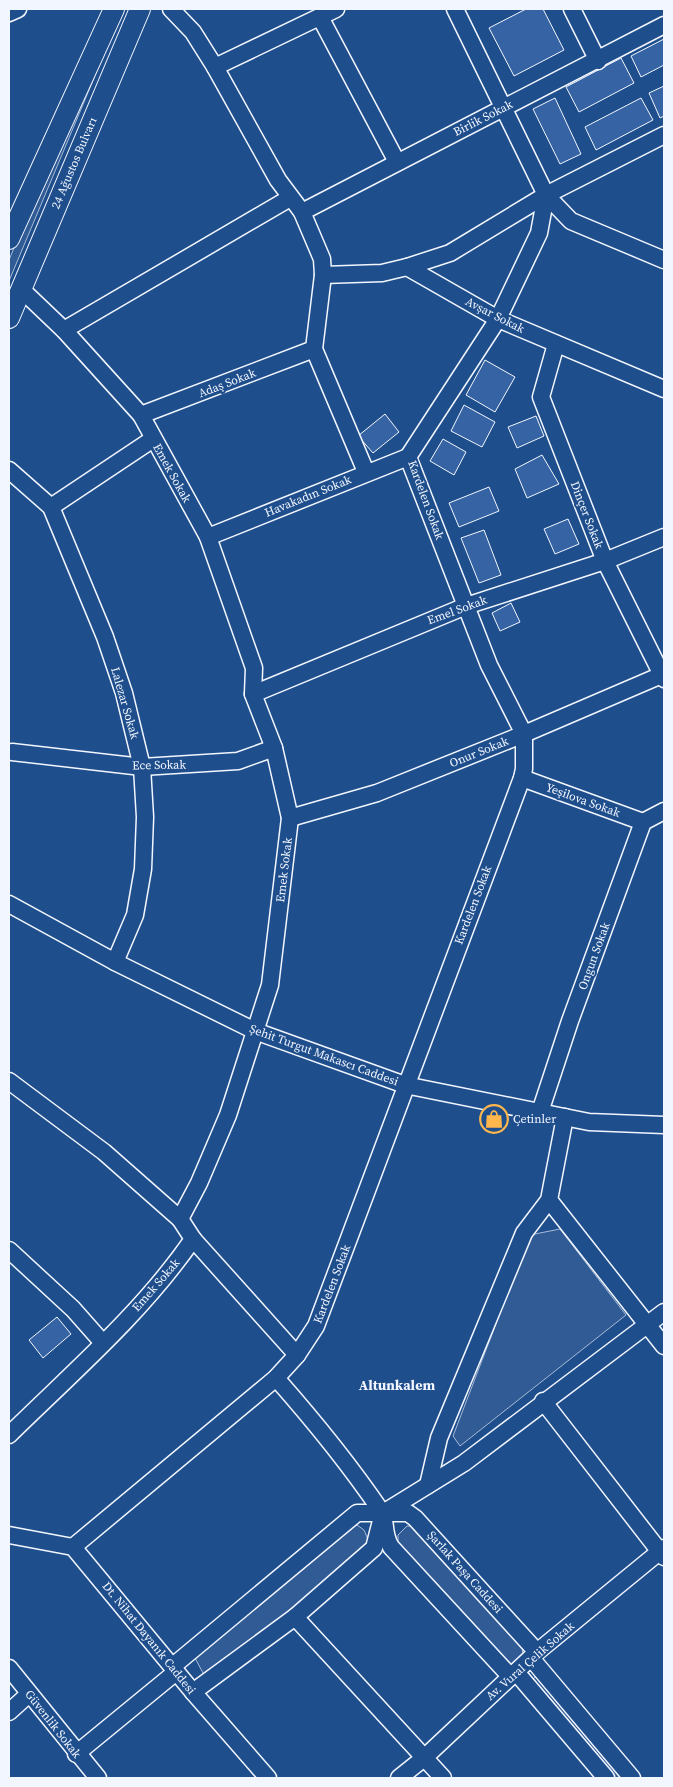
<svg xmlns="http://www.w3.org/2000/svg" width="673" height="1787" viewBox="0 0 673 1787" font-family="'Source Serif 4',serif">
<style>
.built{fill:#305b95;stroke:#a8bbd7}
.building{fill:#3563a3;stroke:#f2f6ff}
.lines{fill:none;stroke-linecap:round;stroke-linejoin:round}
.minor-casing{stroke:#f2f6ff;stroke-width:19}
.major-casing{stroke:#f2f6ff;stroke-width:22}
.minor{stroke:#1f4e8c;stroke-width:16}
.major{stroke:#1f4e8c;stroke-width:20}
.labels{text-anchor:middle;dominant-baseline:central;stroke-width:4;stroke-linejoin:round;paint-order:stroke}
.street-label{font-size:12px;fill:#f2f6ff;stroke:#1f4e8c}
.poi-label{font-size:12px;fill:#f2f6ff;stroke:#1f4e8c;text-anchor:start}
.neighbourhood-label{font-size:14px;font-weight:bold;fill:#f2f6ff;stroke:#1f4e8c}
</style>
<rect width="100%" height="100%" fill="#1f4e8c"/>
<!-- built -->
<g class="built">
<polygon points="113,9 123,9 9,281 9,260"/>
<polygon points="560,1229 626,1315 460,1446 453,1436 530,1235"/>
<polygon points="357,1525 364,1530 370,1544 213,1675 205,1676 203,1673 195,1658 353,1526"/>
<polygon points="407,1526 412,1526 522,1646 523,1656 516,1663 507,1664 398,1544 398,1535"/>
<polygon points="537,1675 623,1778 616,1778 532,1680"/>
</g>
<!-- building -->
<g class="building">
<polygon points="526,9 543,9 564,50 514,76 489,28"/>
<polygon points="664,39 664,65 641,77 631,56"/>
<polygon points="621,58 634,83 579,112 566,87"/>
<polygon points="664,86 664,116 660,118 649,93"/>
<polygon points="555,98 581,154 560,164 533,109"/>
<polygon points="641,98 653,120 596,150 585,127"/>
<polygon points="485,360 515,377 495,412 466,395"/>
<polygon points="464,405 495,422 482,447 451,431"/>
<polygon points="385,414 399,432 373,453 358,436"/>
<polygon points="536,416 544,436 517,448 508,427"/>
<polygon points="443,439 466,452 454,475 430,461"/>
<polygon points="542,455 559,484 527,498 515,469"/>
<polygon points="489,487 499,511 459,527 449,503"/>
<polygon points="568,519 579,544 555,554 544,529"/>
<polygon points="484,530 501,575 479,583 461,538"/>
<polygon points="511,603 520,622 500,631 492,613"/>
<polygon points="57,1317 71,1334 43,1358 29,1340"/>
</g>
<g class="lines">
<defs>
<g id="minor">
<polyline points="171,9 193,32 215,67 278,180 302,212 322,259 323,275 314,349 366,472"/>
<polyline points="455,9 546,195 571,221 664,260"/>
<polyline points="572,9 598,61"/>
<polyline points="9,13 18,9"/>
<polyline points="320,17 397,162"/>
<polyline points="215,67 336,9"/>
<polyline points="302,212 664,25"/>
<polyline points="407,267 450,253 546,195 664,135"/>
<polyline points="323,275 382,273 407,267 498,319 664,389"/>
<polyline points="64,330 290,198"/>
<polyline points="556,344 541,397 605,561 664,679"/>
<polyline points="141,415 314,349"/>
<polyline points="9,470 51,507 105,637 124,693 142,767 145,817 143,869 135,915 115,962"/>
<polyline points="51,507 153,439"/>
<polyline points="208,537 408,457"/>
<polyline points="253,694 466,606 605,561 664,537"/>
<polyline points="12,752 142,767 238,761 274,748"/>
<polyline points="522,778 643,822"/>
<polyline points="290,818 377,793 524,734 664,674"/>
<polyline points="9,904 115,962 255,1031 405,1085 589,1122 664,1125"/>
<polyline points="9,1081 104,1152 180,1219"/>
<polyline points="540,1112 570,1021 643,822 664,811"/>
<polyline points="549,1200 664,1346"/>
<polyline points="193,1239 297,1355"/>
<polyline points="9,1250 73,1309 103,1343"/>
<path d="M276 1378C314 1421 349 1464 381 1511 387 1519 382 1533 391 1547L510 1676"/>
<polyline points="543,1401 664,1557"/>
<path d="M9 1435C72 1373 142 1313 193 1239L180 1219 199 1183 228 1115 270 985 290 818 274 748 253 694 254 668 208 537 141 415 64 330 21 289"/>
<polyline points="428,1485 439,1438 524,1233 549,1200 565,1117"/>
<polyline points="9,1535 73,1547 193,1692 268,1778"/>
<polyline points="73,1547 276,1378 297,1355 316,1326 522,778 524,769 524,734 489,665 408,457 498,319 539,233 546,195"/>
<polyline points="295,1617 443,1778"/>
<polyline points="531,1658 632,1778"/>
<polyline points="173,1666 357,1513 408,1513 415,1518 537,1652"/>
<polyline points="9,1668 98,1778"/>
<polyline points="516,1672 606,1778"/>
<polyline points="193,1692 295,1617 374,1548 383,1513 464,1463 664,1312"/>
<polyline points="9,1712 29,1694"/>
<polyline points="76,1754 176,1672"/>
<polyline points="399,1778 424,1758 537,1652 664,1548"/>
</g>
<g id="major">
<polyline points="9,239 114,9"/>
<polyline points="9,318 140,9"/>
</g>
</defs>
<!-- minor casing -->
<use href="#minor" class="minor-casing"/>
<!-- major casing -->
<use href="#major" class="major-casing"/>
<!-- minor -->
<use href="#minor" class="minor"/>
<!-- major -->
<use href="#major" class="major"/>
</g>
<!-- icons -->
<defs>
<symbol id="shop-ring" viewBox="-11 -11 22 22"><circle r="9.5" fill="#1f4e8c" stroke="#ffb74d" stroke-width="1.5"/><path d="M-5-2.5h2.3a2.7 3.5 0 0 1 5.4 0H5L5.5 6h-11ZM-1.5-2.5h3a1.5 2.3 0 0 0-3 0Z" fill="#ffb74d"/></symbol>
</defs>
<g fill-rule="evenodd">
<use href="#shop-ring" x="478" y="1103" width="32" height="32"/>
</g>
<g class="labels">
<!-- street labels -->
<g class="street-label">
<text transform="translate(483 118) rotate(-27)">Birlik Sokak</text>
<text transform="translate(74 163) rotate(-67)">24 Ağustos Bulvarı</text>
<text transform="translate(495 315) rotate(27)">Avşar Sokak</text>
<text transform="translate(227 383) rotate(-21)">Adaş Sokak</text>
<text transform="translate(172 473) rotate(61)">Emek Sokak</text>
<text transform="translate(308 496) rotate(-22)">Havakadın Sokak</text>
<text transform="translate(426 500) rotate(70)">Kardelen Sokak</text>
<text transform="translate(587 515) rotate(69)">Dinçer Sokak</text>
<text transform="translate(457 610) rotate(-20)">Emel Sokak</text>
<text transform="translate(125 703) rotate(74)">Lalezar Sokak</text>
<text transform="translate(479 752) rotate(-22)">Onur Sokak</text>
<text transform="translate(159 765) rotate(-1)">Ece Sokak</text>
<text transform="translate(583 800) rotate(20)">Yeşilova Sokak</text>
<text transform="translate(284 870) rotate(-83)">Emek Sokak</text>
<text transform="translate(473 905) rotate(-69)">Kardelen Sokak</text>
<text transform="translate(594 956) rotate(-70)">Ongun Sokak</text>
<text transform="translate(324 1055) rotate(20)">Şehit Turgut Makascı Caddesi</text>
<text transform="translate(332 1284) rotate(-69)">Kardelen Sokak</text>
<text transform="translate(156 1285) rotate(-49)">Emek Sokak</text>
<text transform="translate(465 1572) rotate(48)">Şarlak Paşa Caddesi</text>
<text transform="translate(149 1638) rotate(51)">Dt. Nihat Dayanık Caddesi</text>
<text transform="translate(530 1661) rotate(-41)">Av. Vural Çelik Sokak</text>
<text transform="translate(53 1724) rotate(52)">Güvenlik Sokak</text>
</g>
<!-- poi labels -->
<g class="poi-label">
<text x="513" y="1119">Çetinler</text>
</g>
<!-- neighbourhood labels -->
<g class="neighbourhood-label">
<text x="397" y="1385">Altunkalem</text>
</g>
</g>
<!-- border -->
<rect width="673" height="1787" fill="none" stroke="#f2f6ff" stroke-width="20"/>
</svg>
